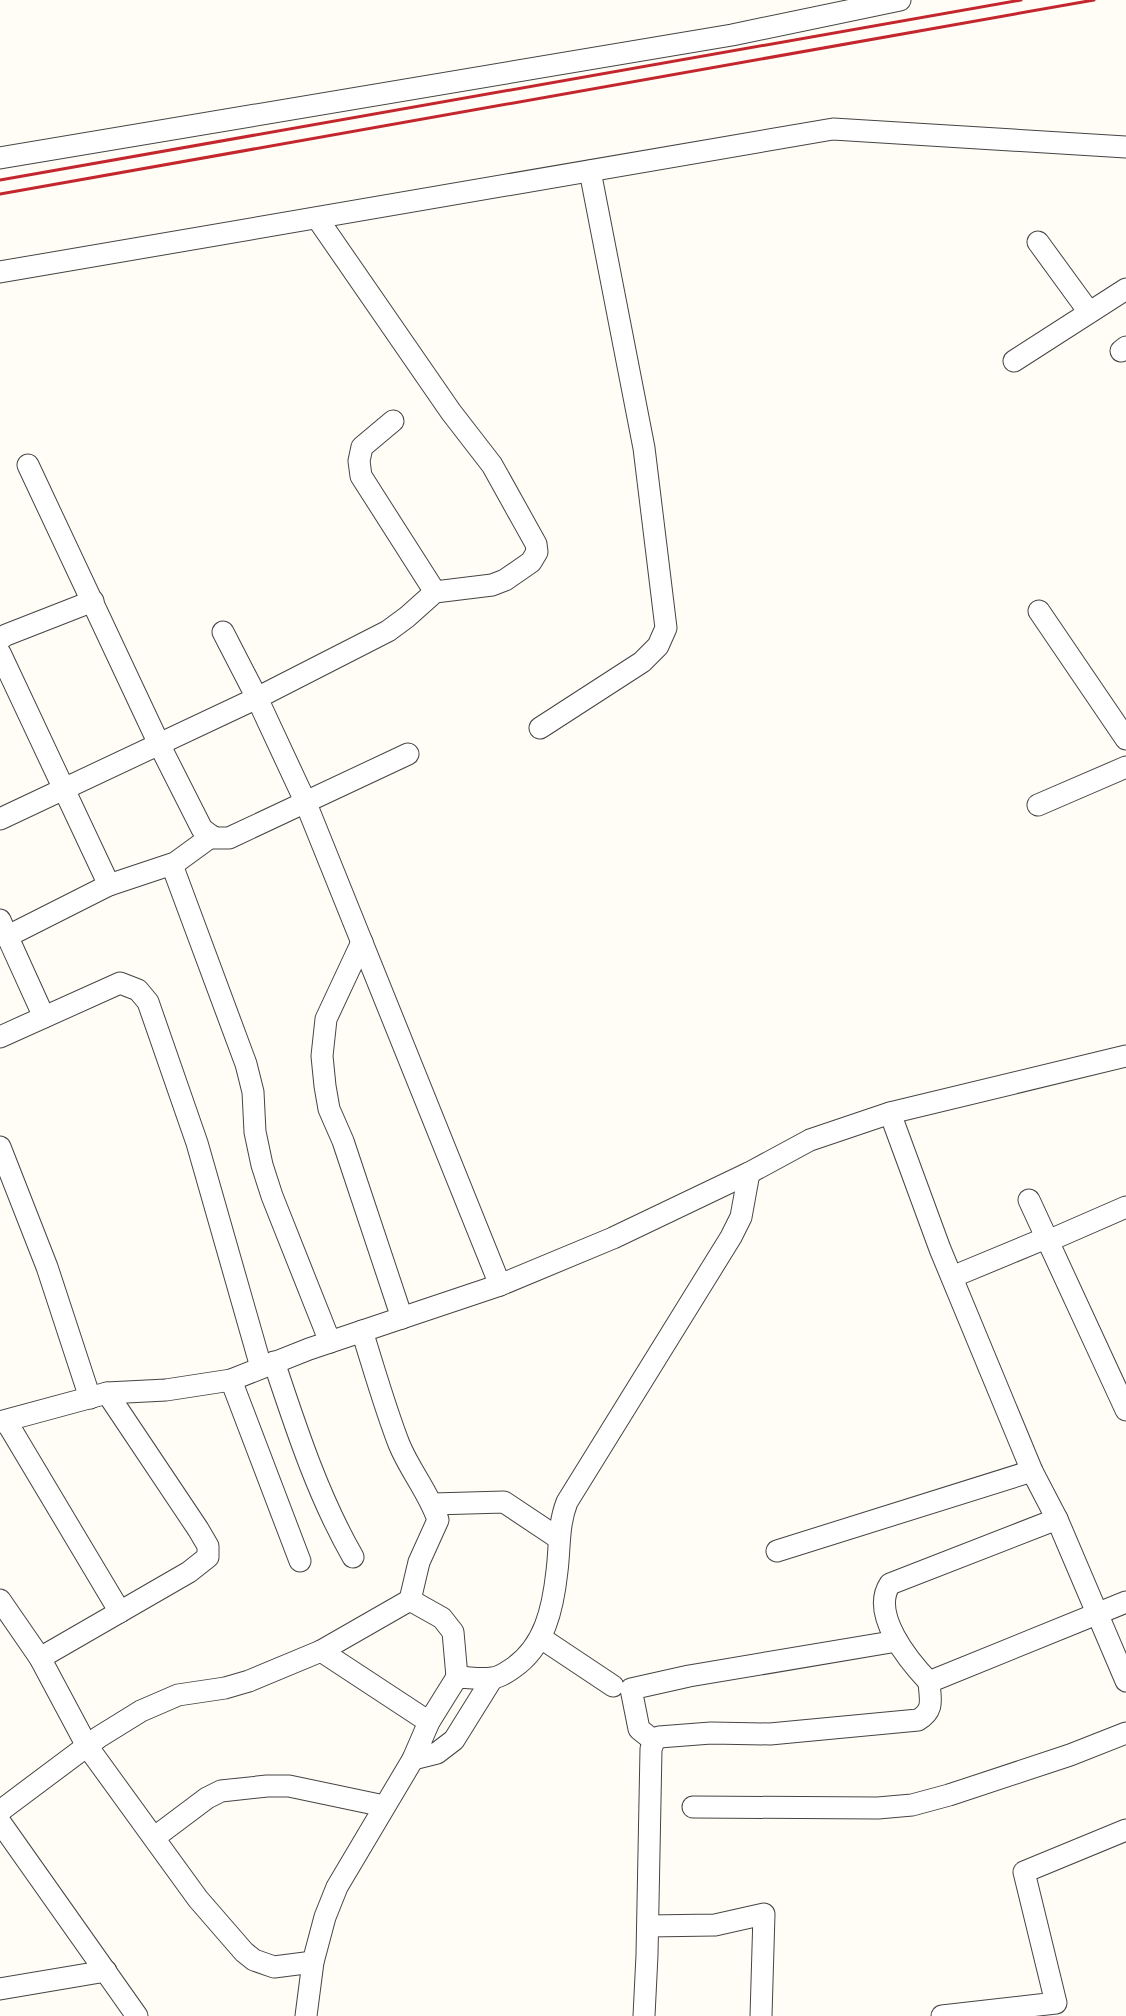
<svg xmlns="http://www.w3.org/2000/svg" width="1126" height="2016" viewBox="0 0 1126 2016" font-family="'Playfair Display',serif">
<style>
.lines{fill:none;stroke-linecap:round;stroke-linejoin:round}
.minor-casing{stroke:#444;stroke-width:23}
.minor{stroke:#fff;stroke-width:21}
.rail{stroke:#c4262e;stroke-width:3}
</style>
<rect width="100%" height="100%" fill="#fffdf5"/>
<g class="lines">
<defs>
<g id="minor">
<polyline points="0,158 732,35 900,0"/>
<polyline points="1038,242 1089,312"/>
<polyline points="0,272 833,129 1126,147"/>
<polyline points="1121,351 1126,347"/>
<polyline points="1014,361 1126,289"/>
<polyline points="393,421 362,447 359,461 361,476 435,592"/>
<polyline points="28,465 159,744 202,829 214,838 229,838 408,754"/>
<polyline points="1039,611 1126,739"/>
<polyline points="223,632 257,698 305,801 500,1285"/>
<polyline points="0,639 6,635 93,601"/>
<polyline points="0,653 109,885"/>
<polyline points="540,728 642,662 658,646 666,628 644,448 590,171"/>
<polyline points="1038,805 1126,767"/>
<polyline points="0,819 257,698 388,631 407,617 435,592 492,585 505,580 531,562 537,552 536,544 492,465 451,412 317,218"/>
<polyline points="175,873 246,1064 253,1092 255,1132 262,1165 272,1196 330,1342"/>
<polyline points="0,920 44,1017"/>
<polyline points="8,936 109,885 175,863 212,836"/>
<polyline points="362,942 326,1019 322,1056 325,1086 329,1109 343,1141 402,1318"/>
<polyline points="0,1037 120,983 138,990 148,1002 197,1143 261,1367"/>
<polyline points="890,1113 940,1249 1032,1471 1057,1519 1126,1681"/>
<polyline points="0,1147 47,1267 90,1398"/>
<polyline points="1029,1200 1126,1410"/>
<polyline points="1048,1241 1126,1207"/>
<polyline points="952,1277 1046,1238"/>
<path d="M362 1331C374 1369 385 1408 399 1444 410 1471 429 1493 438 1520L419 1562 410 1600"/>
<path d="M274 1362C296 1428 318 1496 353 1557"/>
<polyline points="231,1380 300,1561"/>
<polyline points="6,1421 120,1612"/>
<polyline points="0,1422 107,1393 166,1390 231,1380 309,1349 500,1285 613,1238 749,1173 810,1140 890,1113 1126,1056"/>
<polyline points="433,1504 504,1502 558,1538"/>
<polyline points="777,1551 1032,1471"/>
<polyline points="0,1600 40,1658 87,1746 198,1899 244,1952 254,1960 274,1967 313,1962"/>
<polyline points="541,1638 613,1686"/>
<polyline points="321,1651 410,1600 442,1618 453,1632 457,1677"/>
<polyline points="40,1658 189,1572 208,1557 208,1546 198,1529 107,1393"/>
<path d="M929 1682C909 1661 870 1614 890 1584L1057 1519"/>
<polyline points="654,1741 639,1729 631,1689 689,1676 897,1641"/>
<polyline points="413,1759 437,1753 454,1740 492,1679"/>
<polyline points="693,1807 878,1808 912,1805 949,1795 1070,1755 1126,1733"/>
<polyline points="0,1811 99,1737 141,1711 178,1695 225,1688 249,1681 321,1651 429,1722"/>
<polyline points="0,1822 137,2016"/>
<polyline points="155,1837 207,1798 221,1791 267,1786 289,1786 384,1806"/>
<polyline points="648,1926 715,1925 764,1914 761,2016"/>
<polyline points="0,1989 106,1971"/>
<path d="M306 2016 313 1962 325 1917 337 1887 413 1759 429 1722 457 1677C468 1677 480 1680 491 1678 499 1678 507 1672 513 1668 545 1646 553 1608 557 1571 560 1547 558 1525 567 1502L731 1237 741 1217 749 1173"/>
<path d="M644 2016 647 1955 651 1749 654 1741 659 1737 711 1733 770 1734 918 1720C935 1710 930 1699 929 1682L1126 1602"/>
<polyline points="942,2016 1056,2003 1024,1872 1126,1830"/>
</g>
</defs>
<!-- minor casing -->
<use href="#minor" class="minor-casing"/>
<!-- minor -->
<use href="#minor" class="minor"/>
<!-- rail -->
<g class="rail">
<polyline points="0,180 1021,0"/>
<polyline points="0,194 1094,0"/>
</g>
</g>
</svg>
